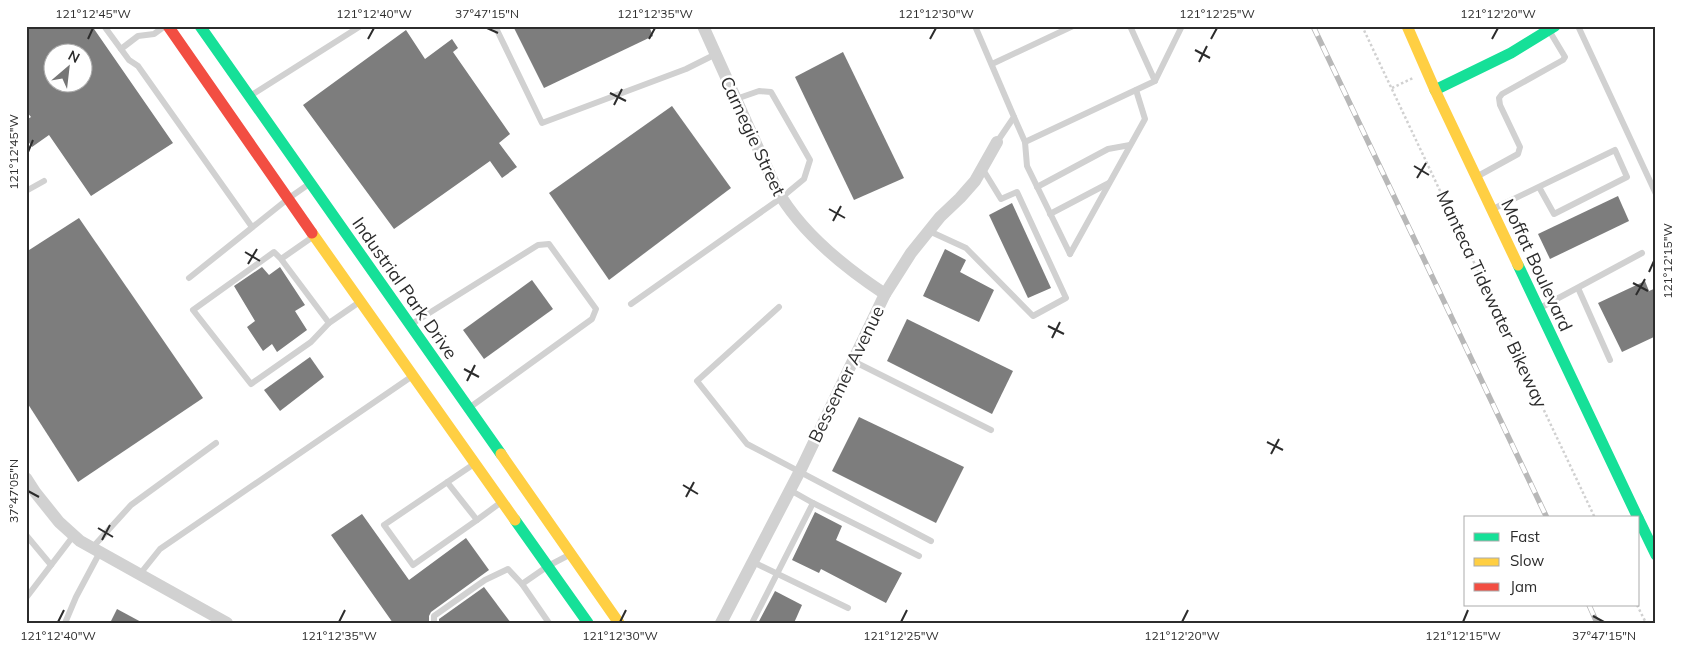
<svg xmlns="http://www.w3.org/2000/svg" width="1682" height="649" viewBox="0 0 1682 649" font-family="Mulish,sans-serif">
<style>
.building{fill:#7d7d7d;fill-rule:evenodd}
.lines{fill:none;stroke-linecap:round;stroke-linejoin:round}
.path{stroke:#d1d1d1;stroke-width:2.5;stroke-dasharray:2.5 2.5;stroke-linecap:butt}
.lane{stroke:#d1d1d1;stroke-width:6}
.street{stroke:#d1d1d1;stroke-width:12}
.fast{stroke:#16e098;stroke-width:11}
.slow{stroke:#ffcf43;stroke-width:11}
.jam{stroke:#f24e42;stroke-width:11}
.rail-casing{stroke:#b8b8b8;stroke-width:5.5}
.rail{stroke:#fff;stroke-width:4;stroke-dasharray:11;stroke-linecap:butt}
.ticks{fill:none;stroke:#2c2c2c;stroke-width:2}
.labels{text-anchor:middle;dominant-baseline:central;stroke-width:5;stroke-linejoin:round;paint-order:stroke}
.street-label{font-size:18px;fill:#2c2c2c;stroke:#fff}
.neatline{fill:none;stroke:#2c2c2c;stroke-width:2}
.ticks-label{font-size:12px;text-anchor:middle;fill:#2c2c2c}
</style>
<rect width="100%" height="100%" fill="#fff"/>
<!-- building -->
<g class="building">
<path d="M26 26H92L173 143 91 196 49 135 32 147 26 138V120L31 117 26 111ZM52 52H82V82H52Z"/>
<polygon points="513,26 649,26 653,36 544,88"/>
<polygon points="406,30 425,59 452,39 458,48 453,52 510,134 499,143 517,167 502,178 490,161 394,229 303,105"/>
<polygon points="843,52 904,178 854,200 795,77"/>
<polygon points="672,106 731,188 609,280 549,193"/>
<polygon points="1618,196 1629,221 1550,259 1538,234"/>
<polygon points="1012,203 1051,288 1028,298 989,215"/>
<polygon points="79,218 203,398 78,482 26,401 26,252"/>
<polygon points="945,249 966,260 960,272 994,290 979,322 923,296"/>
<polygon points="262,267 269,275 280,267 305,305 295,311 307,330 277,352 272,344 263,351 247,327 255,321 234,286"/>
<polygon points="532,280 553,309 484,359 463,330"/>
<polygon points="1645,281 1649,291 1656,288 1656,336 1622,352 1598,303"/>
<polygon points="907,319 1013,371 992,414 887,361"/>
<polygon points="310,357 324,377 280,411 264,390"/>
<polygon points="859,417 964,467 936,523 832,471"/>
<polygon points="815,512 842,526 836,540 902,573 886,603 821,569 819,573 792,560"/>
<polygon points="362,514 409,580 466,538 489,570 431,612 429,616 429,623 393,623 331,535"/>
<polygon points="484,587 511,623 439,623 439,619"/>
<polygon points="775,591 802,605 794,623 758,623"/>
<polygon points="117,609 143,623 110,623"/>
</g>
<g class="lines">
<!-- path -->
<g class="path">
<polyline points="1362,26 1595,518"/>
<polyline points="1392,88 1413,78"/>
<polyline points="1637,605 1646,623"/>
</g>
<!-- lane -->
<g class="lane">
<polyline points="104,26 129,60 138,66 252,227"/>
<polyline points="495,26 542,123 686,69 716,54"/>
<polyline points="975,26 1014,117 997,142"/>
<polyline points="1130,26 1155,81"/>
<polyline points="1578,26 1656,194"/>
<polyline points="121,49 138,36 154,34 165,26"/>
<polyline points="992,64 1073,26"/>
<polyline points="250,96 359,27"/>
<polyline points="1014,117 1025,142 1155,81 1182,26"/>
<polyline points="1025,142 1027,166 1070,254"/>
<polyline points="1478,176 1518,154 1520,147 1500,105 1499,98 1502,94 1563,60 1565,57 1550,32"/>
<polyline points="1037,187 1108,149 1130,145"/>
<polyline points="26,191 44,181"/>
<polyline points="1493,209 1615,150 1627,177 1554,214 1539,187"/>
<polyline points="1050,214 1109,183"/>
<polyline points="929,231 966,248 1033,316 1066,298 1017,192 1001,199 982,168"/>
<polyline points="1070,254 1145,119 1136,90"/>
<polyline points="281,259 274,252 193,310 251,384 311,342 329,323 281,259 314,236"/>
<polyline points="189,278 289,198 309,184"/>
<polyline points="1578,288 1610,360"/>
<polyline points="631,304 781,198 804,179 810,160 771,92 759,91 736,99"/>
<polyline points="779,307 697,381 747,444 931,541"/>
<polyline points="1540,308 1642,253"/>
<polyline points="329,323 358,303"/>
<polyline points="410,325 538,245 549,244 596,309 592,319 469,408"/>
<polyline points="853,361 991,430"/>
<polyline points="447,482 477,520 413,565 384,525 474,464"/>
<polyline points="813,503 919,556"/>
<polyline points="477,520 500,503"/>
<polyline points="26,535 51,565"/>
<polyline points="92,548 131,505 216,443"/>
<polyline points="753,562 848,608"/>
<polyline points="140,574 160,549 411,377"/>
<polyline points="522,584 549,623"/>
<polyline points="26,598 74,535"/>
<polyline points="65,623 76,597 100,552"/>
<polyline points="434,623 434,616 485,580 508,569 522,584 548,566 569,555"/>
<polyline points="752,623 813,503 790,490"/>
</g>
<!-- street -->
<g class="street">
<path d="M703 26 776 188C800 232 844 267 885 294"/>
<polyline points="26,478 35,492 59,522 80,541 227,623"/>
<polyline points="721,623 802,467 885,294 911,253 940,217 960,198 975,181 997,142"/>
</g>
<!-- fast -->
<g class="fast">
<polyline points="200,26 501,454"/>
<polyline points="1435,90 1511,53 1555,26"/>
<polyline points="1518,265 1638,518"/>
<polyline points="1638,518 1656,555"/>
<polyline points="515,520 588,623"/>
</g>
<!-- slow -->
<g class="slow">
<polyline points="1407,26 1435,90 1518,265"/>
<polyline points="312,233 515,520"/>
<polyline points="501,454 619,623"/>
</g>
<!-- jam -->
<polyline class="jam" points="168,26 312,233"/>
<defs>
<g id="rail">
<polyline points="1313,26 1547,518"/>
<polyline points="1589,605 1597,623"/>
</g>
</defs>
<!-- rail casing -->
<use href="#rail" class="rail-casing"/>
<!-- rail -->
<use href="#rail" class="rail"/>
</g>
<!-- ticks -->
<path class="ticks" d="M487 28 498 33M88 39 93 28M368 39 374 28M649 39 655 28M930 39 936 28M1211 39 1217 28M1492 39 1498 28M1195 50 1210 58M1199 62 1207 46M610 93 626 101M614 105 622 89M28 152 33 140M1414 166 1429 175M1417 178 1426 163M829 209 845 218M833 221 841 206M245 252 260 261M248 264 257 249M1649 272 1654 261M1633 283 1648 291M1636 295 1645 279M1048 326 1064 334M1052 338 1060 322M464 369 479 377M467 381 475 365M1267 442 1283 450M1271 454 1279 439M683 485 698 494M28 491 39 497M686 497 694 482M98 528 113 537M102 540 110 525M1593 616 1604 622M58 622 64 610M339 622 345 610M620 622 626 610M901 622 907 610M1182 622 1188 610M1463 622 1468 610"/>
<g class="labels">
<!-- street labels -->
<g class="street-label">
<text transform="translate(753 136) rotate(65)">Carnegie Street</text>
<text transform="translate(1537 265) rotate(65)">Moffat Boulevard</text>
<text transform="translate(405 288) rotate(55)">Industrial Park Drive</text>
<text transform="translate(1492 299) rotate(65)">Manteca Tidewater Bikeway</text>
<text transform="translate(846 374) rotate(-64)">Bessemer Avenue</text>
</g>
</g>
<!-- border -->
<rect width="1682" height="649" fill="none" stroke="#ffffff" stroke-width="55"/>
<!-- legend -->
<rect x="1464" y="516" width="175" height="90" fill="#ffffff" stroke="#ababab"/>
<rect x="1474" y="533" width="25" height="8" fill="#16e098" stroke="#ababab"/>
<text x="1510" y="542" font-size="15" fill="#2c2c2c">Fast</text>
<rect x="1474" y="558" width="25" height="8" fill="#ffcf43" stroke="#ababab"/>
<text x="1510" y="566" font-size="15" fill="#2c2c2c">Slow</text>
<rect x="1474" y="583" width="25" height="8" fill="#f24e42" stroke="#ababab"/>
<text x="1510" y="592" font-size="15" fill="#2c2c2c">Jam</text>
<!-- north arrow -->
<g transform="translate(68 68) rotate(28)"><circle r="24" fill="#ffffff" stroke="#ababab"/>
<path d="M0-4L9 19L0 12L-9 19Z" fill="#767676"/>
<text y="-8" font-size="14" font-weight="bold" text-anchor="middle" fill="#2c2c2c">N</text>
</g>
<rect x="28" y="28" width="1626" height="594" class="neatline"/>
<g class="ticks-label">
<text x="93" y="18">121°12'45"W</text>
<text x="374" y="18">121°12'40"W</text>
<text x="487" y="18">37°47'15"N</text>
<text x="655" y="18">121°12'35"W</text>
<text x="936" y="18">121°12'30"W</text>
<text x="1217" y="18">121°12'25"W</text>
<text x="1498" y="18">121°12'20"W</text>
<text transform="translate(14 152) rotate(-90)" y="4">121°12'45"W</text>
<text transform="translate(1668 261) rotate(-90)" y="4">121°12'15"W</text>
<text transform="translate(14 491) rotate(-90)" y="4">37°47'05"N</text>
<text x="58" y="640">121°12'40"W</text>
<text x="339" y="640">121°12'35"W</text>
<text x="620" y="640">121°12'30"W</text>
<text x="901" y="640">121°12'25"W</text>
<text x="1182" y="640">121°12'20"W</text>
<text x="1463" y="640">121°12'15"W</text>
<text x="1604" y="640">37°47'15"N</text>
</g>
</svg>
